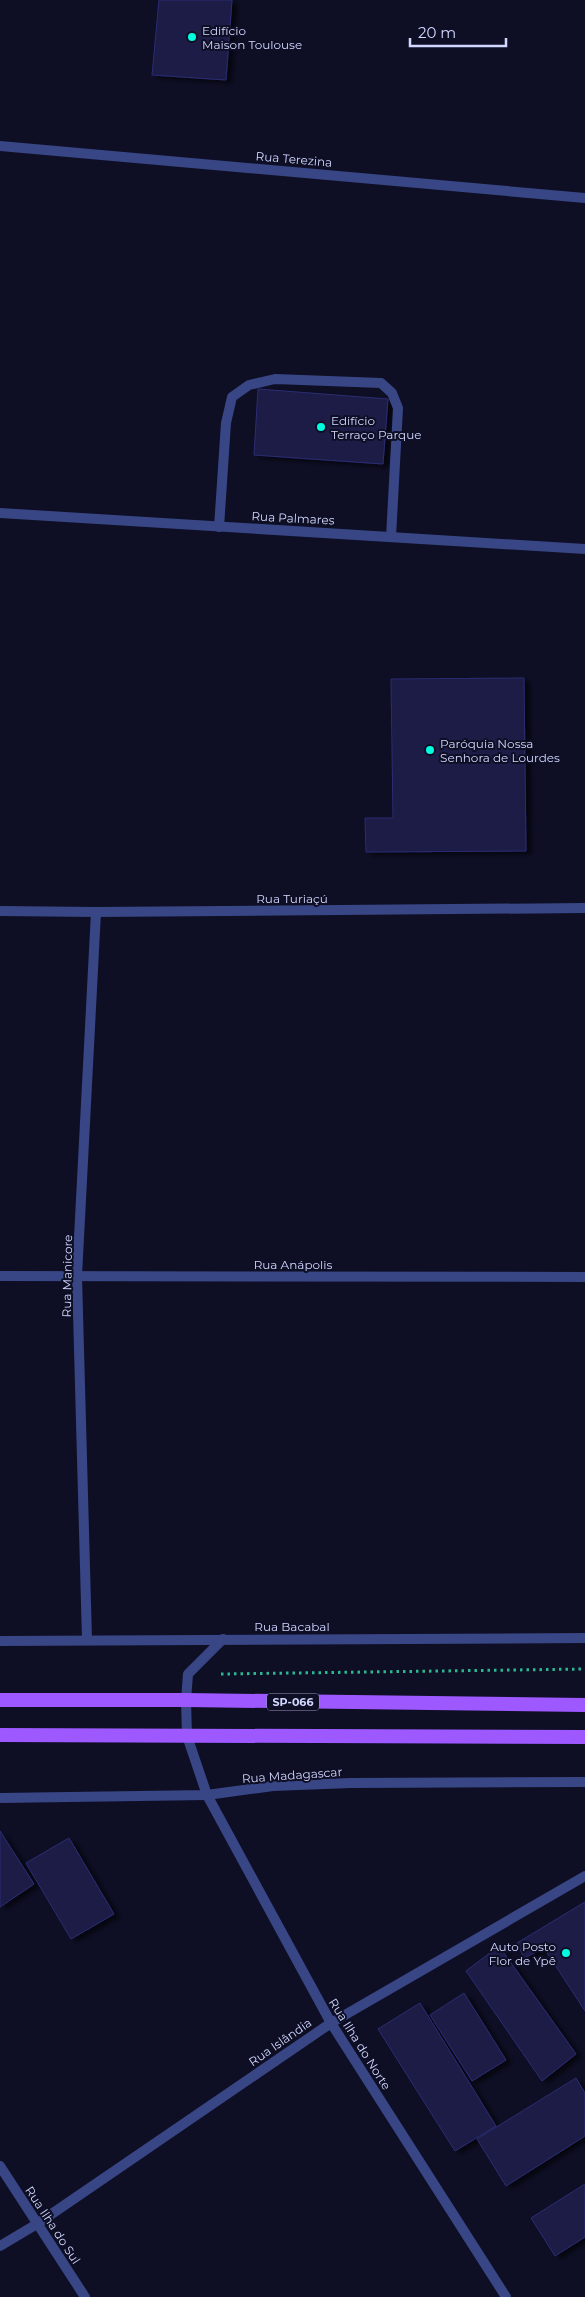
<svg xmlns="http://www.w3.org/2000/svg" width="585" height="2297" viewBox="0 0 585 2297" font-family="Montserrat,sans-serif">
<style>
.building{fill:#1a1b46;stroke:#2c2d73;filter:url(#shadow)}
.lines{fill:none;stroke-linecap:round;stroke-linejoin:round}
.path{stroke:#2db891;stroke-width:3;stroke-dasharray:2.5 4;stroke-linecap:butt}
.minor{stroke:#394685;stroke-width:10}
.tertiary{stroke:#394685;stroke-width:10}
.primary{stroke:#9d59ff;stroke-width:14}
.poi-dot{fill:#00fddf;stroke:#0e0f25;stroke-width:2}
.labels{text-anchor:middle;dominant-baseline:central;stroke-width:4;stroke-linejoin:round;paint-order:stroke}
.shield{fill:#0e0f25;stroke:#979bbe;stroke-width:1}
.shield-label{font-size:11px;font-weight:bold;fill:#d2d7ff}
.poi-label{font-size:12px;fill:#d2d7ff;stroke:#0e0f25;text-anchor:start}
.street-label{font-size:12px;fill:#d2d7ff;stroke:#0e0f25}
</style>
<defs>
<filter id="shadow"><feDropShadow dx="5.5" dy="3" stdDeviation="2.5" flood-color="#0009"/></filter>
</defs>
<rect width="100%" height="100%" fill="#0e0f25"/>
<!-- building -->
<g class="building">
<polygon points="159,0 232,0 226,80 152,75"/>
<polygon points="258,389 388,399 383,464 254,455"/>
<polygon points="524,678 526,851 366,852 365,818 393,818 391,679"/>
<polygon points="0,1831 34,1884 0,1907"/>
<polygon points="69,1838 114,1914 71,1939 26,1863"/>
<polygon points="585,1902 585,2011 544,1948 524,1958 517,1943"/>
<polygon points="499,1946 576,2054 542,2081 466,1971"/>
<polygon points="464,1993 506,2060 472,2081 430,2015"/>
<polygon points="420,2003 496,2126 455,2151 378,2029"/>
<polygon points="576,2078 585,2093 585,2136 506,2186 477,2139"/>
<polygon points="585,2184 585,2237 555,2256 531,2218"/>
</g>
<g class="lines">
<!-- path -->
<polyline class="path" points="221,1674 585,1669"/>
<!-- minor -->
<g class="minor">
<polyline points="0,146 585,198"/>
<polyline points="219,527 226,423 232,397 249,385 275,379 381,383 392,393 398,408 391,537"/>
<polyline points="0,1276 585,1277"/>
<polyline points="223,1639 188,1674 186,1700 187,1736 207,1795 331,2023 506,2297"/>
<polyline points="87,1640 77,1276 96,912"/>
<polyline points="0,2166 85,2297"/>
<polyline points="0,2246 37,2224 331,2023 585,1876"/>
</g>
<!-- tertiary -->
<g class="tertiary">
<polyline points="0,513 585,549"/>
<polyline points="0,911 96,912 585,908"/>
<polyline points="0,1641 585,1638"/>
<polyline points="0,1798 207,1795 273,1786 350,1783 585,1782"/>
</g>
<!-- primary -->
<g class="primary">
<polyline points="0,1700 186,1700 585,1705"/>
<polyline points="0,1735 585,1737"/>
</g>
</g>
<!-- markers -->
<g class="poi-dot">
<circle cx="192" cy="37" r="5"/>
<circle cx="321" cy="427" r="5"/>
<circle cx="430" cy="750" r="5"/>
<circle cx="566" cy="1953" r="5"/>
</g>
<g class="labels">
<!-- shield labels -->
<rect class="shield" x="267" y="1693.5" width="52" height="17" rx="4"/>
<g class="shield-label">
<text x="293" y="1702">SP-066</text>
</g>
<!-- poi labels -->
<g class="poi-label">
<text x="202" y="30">Edifício<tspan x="202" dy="14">Maison Toulouse</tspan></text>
<text x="331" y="420">Edifício<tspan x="331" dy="14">Terraço Parque</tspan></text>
<text x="440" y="743">Paróquia Nossa<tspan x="440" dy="14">Senhora de Lourdes</tspan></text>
<text x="556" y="1946" text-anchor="end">Auto Posto<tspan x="556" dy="14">Flor de Ypê</tspan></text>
</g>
<!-- street labels -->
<g class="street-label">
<text transform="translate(294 159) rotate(5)">Rua Terezina</text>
<text transform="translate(293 518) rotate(3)">Rua Palmares</text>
<text x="292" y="898">Rua Turiaçú</text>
<text x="293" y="1264">Rua Anápolis</text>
<text transform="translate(67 1276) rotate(-89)">Rua Manicore</text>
<text x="292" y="1626">Rua Bacabal</text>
<text transform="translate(292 1775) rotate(-4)">Rua Madagascar</text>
<text transform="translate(280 2042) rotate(-35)">Rua Islândia</text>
<text transform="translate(360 2044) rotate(58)">Rua Ilha do Norte</text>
<text transform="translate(53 2225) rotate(57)">Rua Ilha do Sul</text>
</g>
</g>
<!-- scale -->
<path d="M410 38v8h96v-8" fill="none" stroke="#d2d7ff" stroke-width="2.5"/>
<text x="418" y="38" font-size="15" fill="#d2d7ff" stroke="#0e0f25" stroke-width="4" paint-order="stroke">20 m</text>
</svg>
